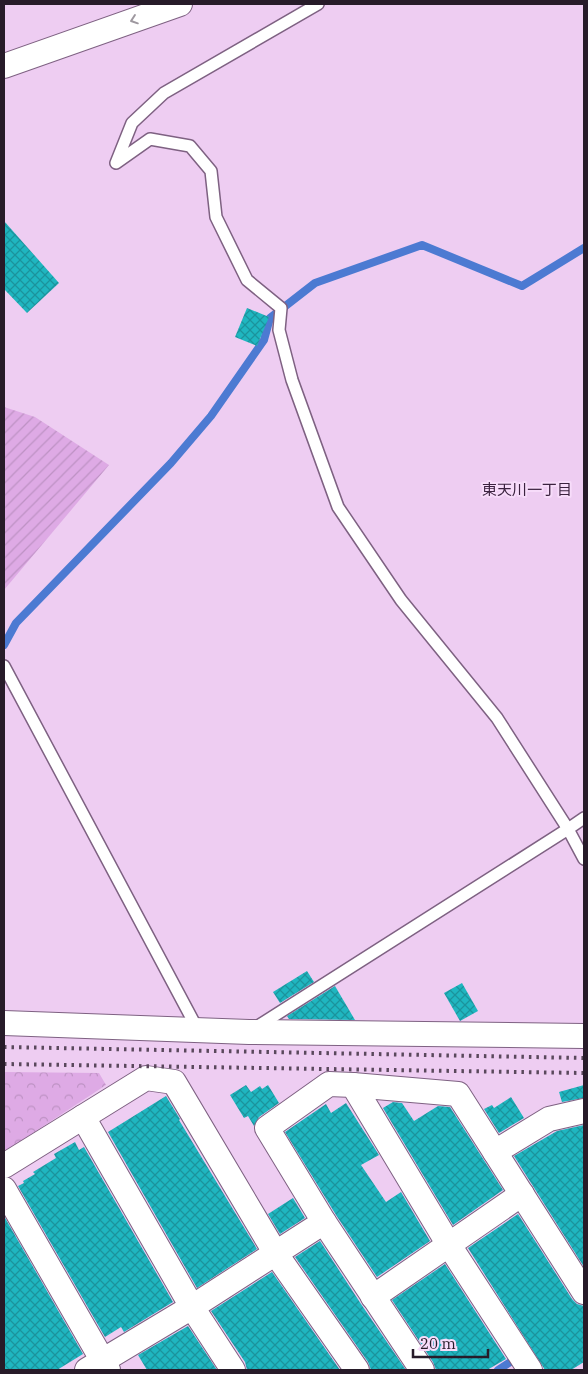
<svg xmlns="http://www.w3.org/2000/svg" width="588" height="1374" viewBox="0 0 588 1374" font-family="'IBM Plex Serif','Noto Sans JP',serif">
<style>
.park{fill:url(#park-crowns)}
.garden{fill:url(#garden-furrows)}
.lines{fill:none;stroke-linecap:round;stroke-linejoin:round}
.stream{stroke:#4c7ad2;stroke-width:8}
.building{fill:url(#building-cross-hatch)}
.lane-casing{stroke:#7e6182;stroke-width:14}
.street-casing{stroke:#7e6182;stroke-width:26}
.lane{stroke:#fff;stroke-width:11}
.street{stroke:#fff;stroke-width:24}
.rail{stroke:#5a485c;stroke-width:4;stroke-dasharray:2.5 5;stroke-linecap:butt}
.oneway{stroke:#9e989f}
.labels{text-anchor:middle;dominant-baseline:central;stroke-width:4;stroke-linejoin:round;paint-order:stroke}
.neighbourhood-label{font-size:15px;fill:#3b223f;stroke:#f7dcfa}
</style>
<defs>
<pattern id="park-crowns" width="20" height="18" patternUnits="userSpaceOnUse" patternTransform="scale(1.25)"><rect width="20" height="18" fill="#deaae5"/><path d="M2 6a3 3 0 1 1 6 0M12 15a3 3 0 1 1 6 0" fill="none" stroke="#be92c4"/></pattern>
<pattern id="garden-furrows" width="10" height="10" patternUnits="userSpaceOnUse" patternTransform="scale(1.25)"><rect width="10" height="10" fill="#deaae5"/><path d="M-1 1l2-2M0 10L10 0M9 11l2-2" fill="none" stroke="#be92c4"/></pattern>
<pattern id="building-cross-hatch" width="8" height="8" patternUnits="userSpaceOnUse" patternTransform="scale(1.25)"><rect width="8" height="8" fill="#1fb6c0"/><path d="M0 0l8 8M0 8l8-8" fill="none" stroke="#1b939c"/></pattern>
</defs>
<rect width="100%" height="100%" fill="#eecdf2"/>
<!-- park -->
<polygon class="park" points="4,1072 99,1073 106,1085 4,1152"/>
<!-- garden -->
<polygon class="garden" points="4,407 35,417 109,465 4,590"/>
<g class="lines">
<!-- stream -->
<g class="stream">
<polyline points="4,645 16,623 171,463 211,416 264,340 270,318 315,283 422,245 522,286 584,248"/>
<polyline points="498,1370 518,1357"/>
</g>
</g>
<!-- building -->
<g class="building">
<polygon points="4,221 59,283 27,313 4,289"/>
<polygon points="247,308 269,317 257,346 235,337"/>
<polygon points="307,971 314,982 280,1003 273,992"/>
<polygon points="462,983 478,1011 460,1021 444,993"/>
<polygon points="335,986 355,1020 289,1019 287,1016"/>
<polygon points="246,1085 251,1092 260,1086 262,1089 268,1085 279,1103 259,1117 254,1126 248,1116 244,1118 230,1095"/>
<polygon points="584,1085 584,1098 562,1102 559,1092"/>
<polygon points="166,1096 180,1119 179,1120 257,1249 197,1288 108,1132"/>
<polygon points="511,1097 524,1118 499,1133 484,1109 492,1105 494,1108"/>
<polygon points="393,1102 402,1103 414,1121 438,1106 450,1107 503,1190 453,1225 383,1108"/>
<polygon points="346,1103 379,1155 361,1165 386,1202 401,1192 430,1241 377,1277 336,1215 285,1132 326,1104 331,1113"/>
<polygon points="584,1125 584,1267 514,1156 557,1131"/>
<polygon points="75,1142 79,1150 84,1147 173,1302 124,1332 121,1327 105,1337 18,1186 24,1183 23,1181 35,1174 33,1172 56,1158 54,1154"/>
<polygon points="293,1198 305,1218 280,1234 268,1214"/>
<polygon points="518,1214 572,1299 577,1304 584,1306 584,1362 571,1370 545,1370 468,1248"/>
<polygon points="4,1216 83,1354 57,1370 4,1370"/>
<polygon points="320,1241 361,1304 406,1370 371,1370 368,1362 295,1257"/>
<polygon points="445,1264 506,1359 487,1370 436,1370 433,1362 392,1300"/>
<polygon points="272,1272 340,1370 247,1370 245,1362 211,1311"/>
<polygon points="188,1326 217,1370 147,1370 138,1355"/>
</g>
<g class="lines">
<defs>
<g id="lane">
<polyline points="318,4 164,93 132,123 116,163 150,139 190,146 211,171 216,217 247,280 281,308 279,330 292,380 338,507 401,600 497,718 568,829 584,859"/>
<polyline points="4,666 198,1030"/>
<polyline points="255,1028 568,829 584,818"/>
</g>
<g id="street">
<polyline points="4,66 180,4"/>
<polyline points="4,1023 249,1032 584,1036"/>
<polyline points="353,1085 458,1094 584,1292"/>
<polyline points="83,1117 192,1307 233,1370"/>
<polyline points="495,1152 549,1119 584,1111"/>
<polyline points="4,1166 146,1078 174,1082 276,1254 357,1370"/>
<polyline points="4,1189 108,1370"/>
<polyline points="324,1222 422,1370"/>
<polyline points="373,1297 522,1194"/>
<polyline points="87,1370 192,1307 324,1222 267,1128 329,1084 353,1085 449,1245 530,1370"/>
</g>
</defs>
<!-- lane casing -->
<use href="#lane" class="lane-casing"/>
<!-- street casing -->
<use href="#street" class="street-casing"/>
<!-- lane -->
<use href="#lane" class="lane"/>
<!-- street -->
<use href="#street" class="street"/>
<!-- rail -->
<g class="rail">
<polyline points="4,1047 584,1058"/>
<polyline points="4,1064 584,1073"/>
</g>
</g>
<!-- one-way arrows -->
<defs><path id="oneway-chevron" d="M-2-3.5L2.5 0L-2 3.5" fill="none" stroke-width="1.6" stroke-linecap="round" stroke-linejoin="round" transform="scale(1.25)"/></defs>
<use class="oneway" href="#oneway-chevron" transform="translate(134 20) rotate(161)"/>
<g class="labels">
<!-- neighbourhood labels -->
<g class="neighbourhood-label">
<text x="527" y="489">東天川一丁目</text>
</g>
</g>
<!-- border -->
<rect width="588" height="1374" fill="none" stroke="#271b29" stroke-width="10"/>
<!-- scale -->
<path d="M413 1349v8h75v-8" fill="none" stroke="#271b29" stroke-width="2.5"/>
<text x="420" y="1349" font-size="15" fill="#271b29" stroke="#f7dcfa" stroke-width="4" paint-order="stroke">20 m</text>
</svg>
